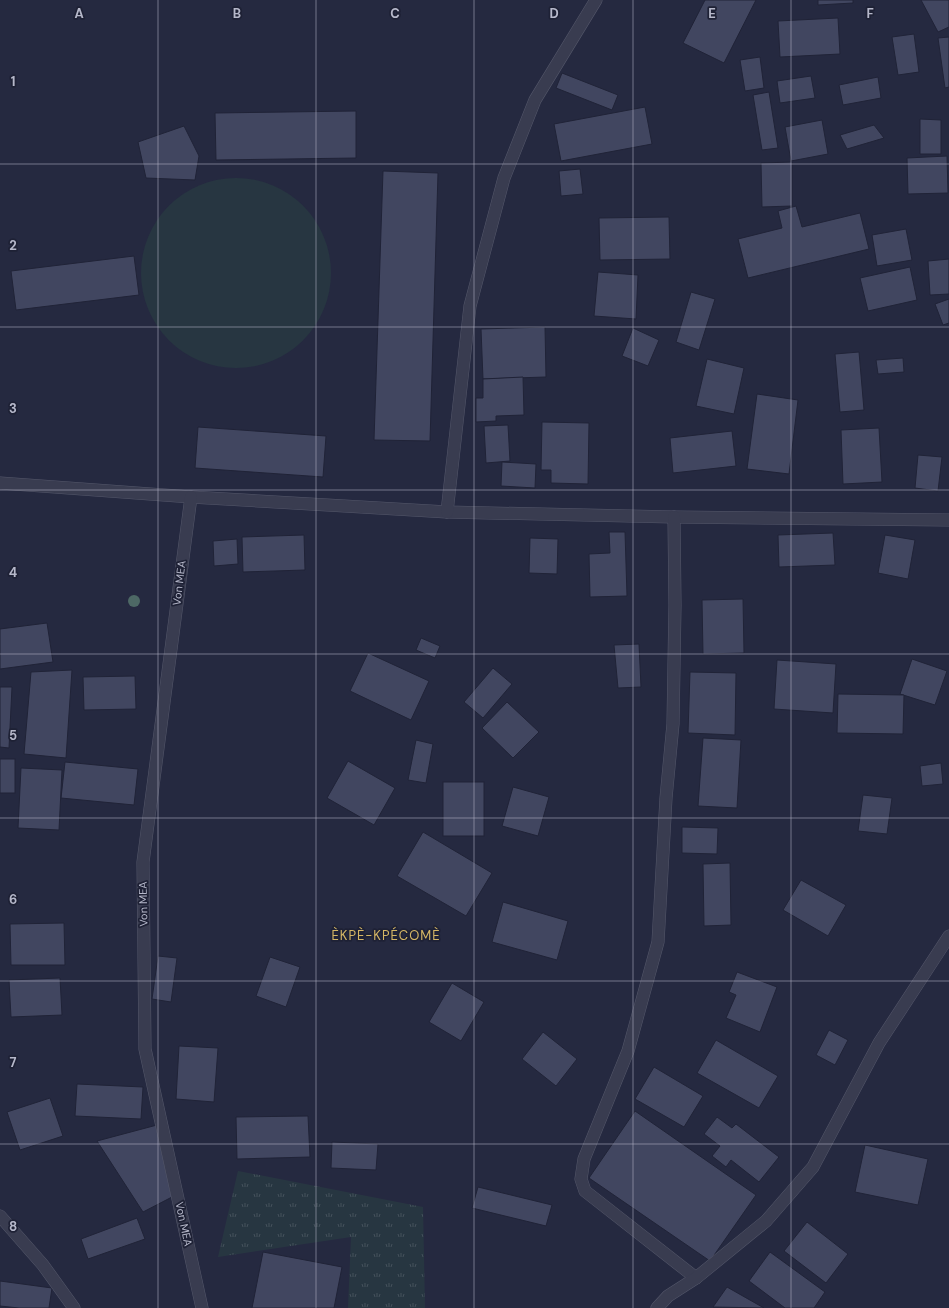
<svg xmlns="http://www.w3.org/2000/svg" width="949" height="1308" viewBox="0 0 949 1308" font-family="'DM Sans',sans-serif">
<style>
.grass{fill:url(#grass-tufts)}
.garden{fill:#273641}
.building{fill:#414660;stroke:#202337}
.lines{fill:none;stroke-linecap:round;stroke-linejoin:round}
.street-casing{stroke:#54576a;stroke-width:13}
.street{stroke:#393c50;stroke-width:12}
.tree{fill:#4d6865}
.grid{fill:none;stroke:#b6b8ca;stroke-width:1;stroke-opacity:0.55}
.labels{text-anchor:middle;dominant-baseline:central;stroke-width:3.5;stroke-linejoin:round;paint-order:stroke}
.street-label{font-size:11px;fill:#b6b8ca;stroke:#1e2135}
.quarter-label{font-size:13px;letter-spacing:1px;fill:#d5b665;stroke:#1e2135}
.grid-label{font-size:13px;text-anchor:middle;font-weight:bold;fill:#b6b8ca;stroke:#1e2135;stroke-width:3.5;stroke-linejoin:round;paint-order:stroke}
</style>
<defs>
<pattern id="grass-tufts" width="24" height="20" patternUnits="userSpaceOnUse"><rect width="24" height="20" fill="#273641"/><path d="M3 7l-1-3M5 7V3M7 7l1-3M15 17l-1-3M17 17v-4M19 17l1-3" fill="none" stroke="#44515b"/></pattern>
</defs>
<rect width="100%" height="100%" fill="#252940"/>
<!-- grass -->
<polygon class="grass" points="238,1171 423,1207 425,1308 348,1308 351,1237 218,1257"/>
<!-- garden -->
<circle class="garden" cx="236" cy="273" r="95"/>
<!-- building -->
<g class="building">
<polygon points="705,0 756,0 724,63 683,43"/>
<polygon points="818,0 853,0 853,3 818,5"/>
<polygon points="921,0 949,0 949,27 938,32"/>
<polygon points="838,18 840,54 780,57 778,21"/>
<polygon points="914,34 919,72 898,75 892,37"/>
<polygon points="949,37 949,87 945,88 938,38"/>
<polygon points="760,57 764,88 745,91 740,60"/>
<polygon points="562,73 618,95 612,110 556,88"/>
<polygon points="811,76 815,98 780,103 777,81"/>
<polygon points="878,77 881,98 843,105 839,85"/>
<polygon points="769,92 778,148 762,150 753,95"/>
<polygon points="645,107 652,144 561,161 554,124"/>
<polygon points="356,111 356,158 216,160 215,113"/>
<polygon points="920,119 941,120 941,154 920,154"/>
<polygon points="822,120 828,154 791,161 785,127"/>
<polygon points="874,125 884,138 847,149 840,135"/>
<polygon points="184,126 199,156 195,180 146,178 138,142"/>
<polygon points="947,156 948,193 908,194 907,158"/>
<polygon points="792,162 792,206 762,207 761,163"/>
<polygon points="580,169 583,194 561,196 559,171"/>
<polygon points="383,171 438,173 430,441 374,440"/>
<polygon points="796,206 802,227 860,213 869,249 748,278 738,239 782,228 778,211"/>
<polygon points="669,217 670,259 600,260 599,218"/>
<polygon points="906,229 912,260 877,266 872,235"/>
<polygon points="134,256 139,295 16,310 11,271"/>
<polygon points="949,259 949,294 930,295 928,261"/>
<polygon points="910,267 917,300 868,311 860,278"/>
<polygon points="598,272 638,275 636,319 594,316"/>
<polygon points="691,292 715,299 699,350 676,342"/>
<polygon points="949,299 949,323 943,325 935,304"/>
<polygon points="545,327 546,377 483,379 481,329"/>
<polygon points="633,328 659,340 648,366 622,356"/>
<polygon points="859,352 864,410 840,412 835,354"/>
<polygon points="903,358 904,372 878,374 876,360"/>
<polygon points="707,359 744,368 734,414 696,406"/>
<polygon points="523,377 524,415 496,416 496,421 476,422 476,398 483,398 483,379"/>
<polygon points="757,394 798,400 789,474 747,469"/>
<polygon points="542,422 589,423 588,484 551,483 551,470 541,470"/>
<polygon points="508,425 510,461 486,463 484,426"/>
<polygon points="198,427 326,436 323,477 195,468"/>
<polygon points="879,428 882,482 843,484 841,430"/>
<polygon points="732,431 736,466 673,473 670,438"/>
<polygon points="918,455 942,457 938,491 915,488"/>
<polygon points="502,462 536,464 535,488 501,486"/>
<polygon points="609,532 625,532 627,596 590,597 589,554 610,553"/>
<polygon points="833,533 835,565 779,567 778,535"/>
<polygon points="304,535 305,570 243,572 242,537"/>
<polygon points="885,535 915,540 908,579 878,573"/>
<polygon points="530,538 558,539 557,574 529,573"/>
<polygon points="237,539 238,564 214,566 213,541"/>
<polygon points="743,599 744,653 703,654 702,600"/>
<polygon points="47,623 53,662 0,669 0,629"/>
<polygon points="421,638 440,646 435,658 416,650"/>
<polygon points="639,644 641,687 618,688 614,645"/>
<polygon points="368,653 429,681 411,720 350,691"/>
<polygon points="912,659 947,671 935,705 900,694"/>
<polygon points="777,660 836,664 833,713 774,709"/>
<polygon points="493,668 512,684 483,718 464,702"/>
<polygon points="72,670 66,758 24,754 31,672"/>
<polygon points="690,672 736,673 735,735 688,733"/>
<polygon points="135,676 136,709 84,710 83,677"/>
<polygon points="0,687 12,687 9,748 0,747"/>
<polygon points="838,694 904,695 903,734 837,733"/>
<polygon points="507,702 539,732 513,758 482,728"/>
<polygon points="703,738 741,740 737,808 698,806"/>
<polygon points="416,740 433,744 426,783 408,780"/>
<rect x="0" y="759" width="15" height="34"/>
<polygon points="348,761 395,788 374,825 327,798"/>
<polygon points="65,762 138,769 134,805 61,798"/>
<polygon points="941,763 943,784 922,786 920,766"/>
<polygon points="21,768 62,770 59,830 18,828"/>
<rect x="443" y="782" width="41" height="54"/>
<polygon points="513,787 549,797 538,836 502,826"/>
<polygon points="863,795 892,798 887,834 858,831"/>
<polygon points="682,827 718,828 717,854 682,853"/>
<polygon points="423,832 492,873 466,916 397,876"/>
<polygon points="730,863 731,925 704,926 703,864"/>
<polygon points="801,880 846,905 828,936 783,910"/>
<polygon points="503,902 568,921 557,960 492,942"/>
<polygon points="64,923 65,965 11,965 10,924"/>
<polygon points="158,956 177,958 171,1002 152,999"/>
<polygon points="270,957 300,967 286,1007 256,996"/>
<polygon points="737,972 777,987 760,1032 726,1018 736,995 729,992"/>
<polygon points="60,978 62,1015 11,1017 9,980"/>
<polygon points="452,983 484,1002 461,1041 429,1022"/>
<polygon points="829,1030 848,1040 835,1065 816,1055"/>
<polygon points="543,1032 577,1059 556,1086 522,1059"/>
<polygon points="716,1040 778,1076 759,1108 697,1073"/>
<polygon points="179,1046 218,1048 214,1102 176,1099"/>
<polygon points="654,1067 703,1096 684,1127 635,1099"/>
<polygon points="77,1084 143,1087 141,1119 75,1116"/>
<polygon points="50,1098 63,1136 20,1150 7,1112"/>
<polygon points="635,1111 756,1195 710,1261 589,1178"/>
<polygon points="308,1116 310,1157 237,1159 236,1117"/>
<polygon points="717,1117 732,1128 736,1124 779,1157 759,1182 731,1160 726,1167 712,1156 720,1146 704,1134"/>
<polygon points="157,1125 172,1197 143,1212 97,1141"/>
<polygon points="332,1142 378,1144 376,1170 331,1168"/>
<polygon points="865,1145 928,1159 918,1205 855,1192"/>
<polygon points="478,1187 552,1205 546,1226 472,1208"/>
<polygon points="137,1218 145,1239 88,1259 81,1239"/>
<polygon points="807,1222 848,1254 826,1283 784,1251"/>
<polygon points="263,1252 342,1267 334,1308 252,1308"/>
<polygon points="770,1252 825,1292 814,1308 785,1308 749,1281"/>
<polygon points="0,1281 52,1288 49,1308 19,1308 0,1306"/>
<polygon points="727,1287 764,1308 713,1307"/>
</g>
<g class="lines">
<defs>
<g id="street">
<polyline points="0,483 191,497 447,512 674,517 949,520"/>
<polyline points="191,497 143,862 145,1049 202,1308"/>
<polyline points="447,512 470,306 504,178 535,100 596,0"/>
<polyline points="674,517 675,605 673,724 666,798 658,942 628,1051 584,1159 581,1179 585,1191 696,1278"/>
<polyline points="0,1216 43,1265 74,1308"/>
<polyline points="657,1308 668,1296 696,1278 766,1221 813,1167 879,1043 949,936"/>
</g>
</defs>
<!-- street casing -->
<use href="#street" class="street-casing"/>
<!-- street -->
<use href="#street" class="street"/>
</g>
<!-- trees -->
<circle class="tree" cx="134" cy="601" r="6"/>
<!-- grid -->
<path class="grid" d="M158 0V1308M316 0V1308M474 0V1308M633 0V1308M791 0V1308M0 164H949M0 327H949M0 490H949M0 654H949M0 818H949M0 981H949M0 1144H949"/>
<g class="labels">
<!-- street labels -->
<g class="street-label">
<text transform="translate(179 583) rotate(-83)">Von MEA</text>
<text transform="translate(143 904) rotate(-91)">Von MEA</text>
<text transform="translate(184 1224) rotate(78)">Von MEA</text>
</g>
<!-- quarter labels -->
<g class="quarter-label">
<text x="386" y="935">ÈKPÈ-KPÉCOMÈ</text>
</g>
</g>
<g class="grid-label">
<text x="79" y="18">A</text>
<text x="237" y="18">B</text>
<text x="395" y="18">C</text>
<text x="554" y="18">D</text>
<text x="712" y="18">E</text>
<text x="870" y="18">F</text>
<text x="13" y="86">1</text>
<text x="13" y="250">2</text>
<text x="13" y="413">3</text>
<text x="13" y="577">4</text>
<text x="13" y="740">5</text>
<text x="13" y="904">6</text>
<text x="13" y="1067">7</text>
<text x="13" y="1231">8</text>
</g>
</svg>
